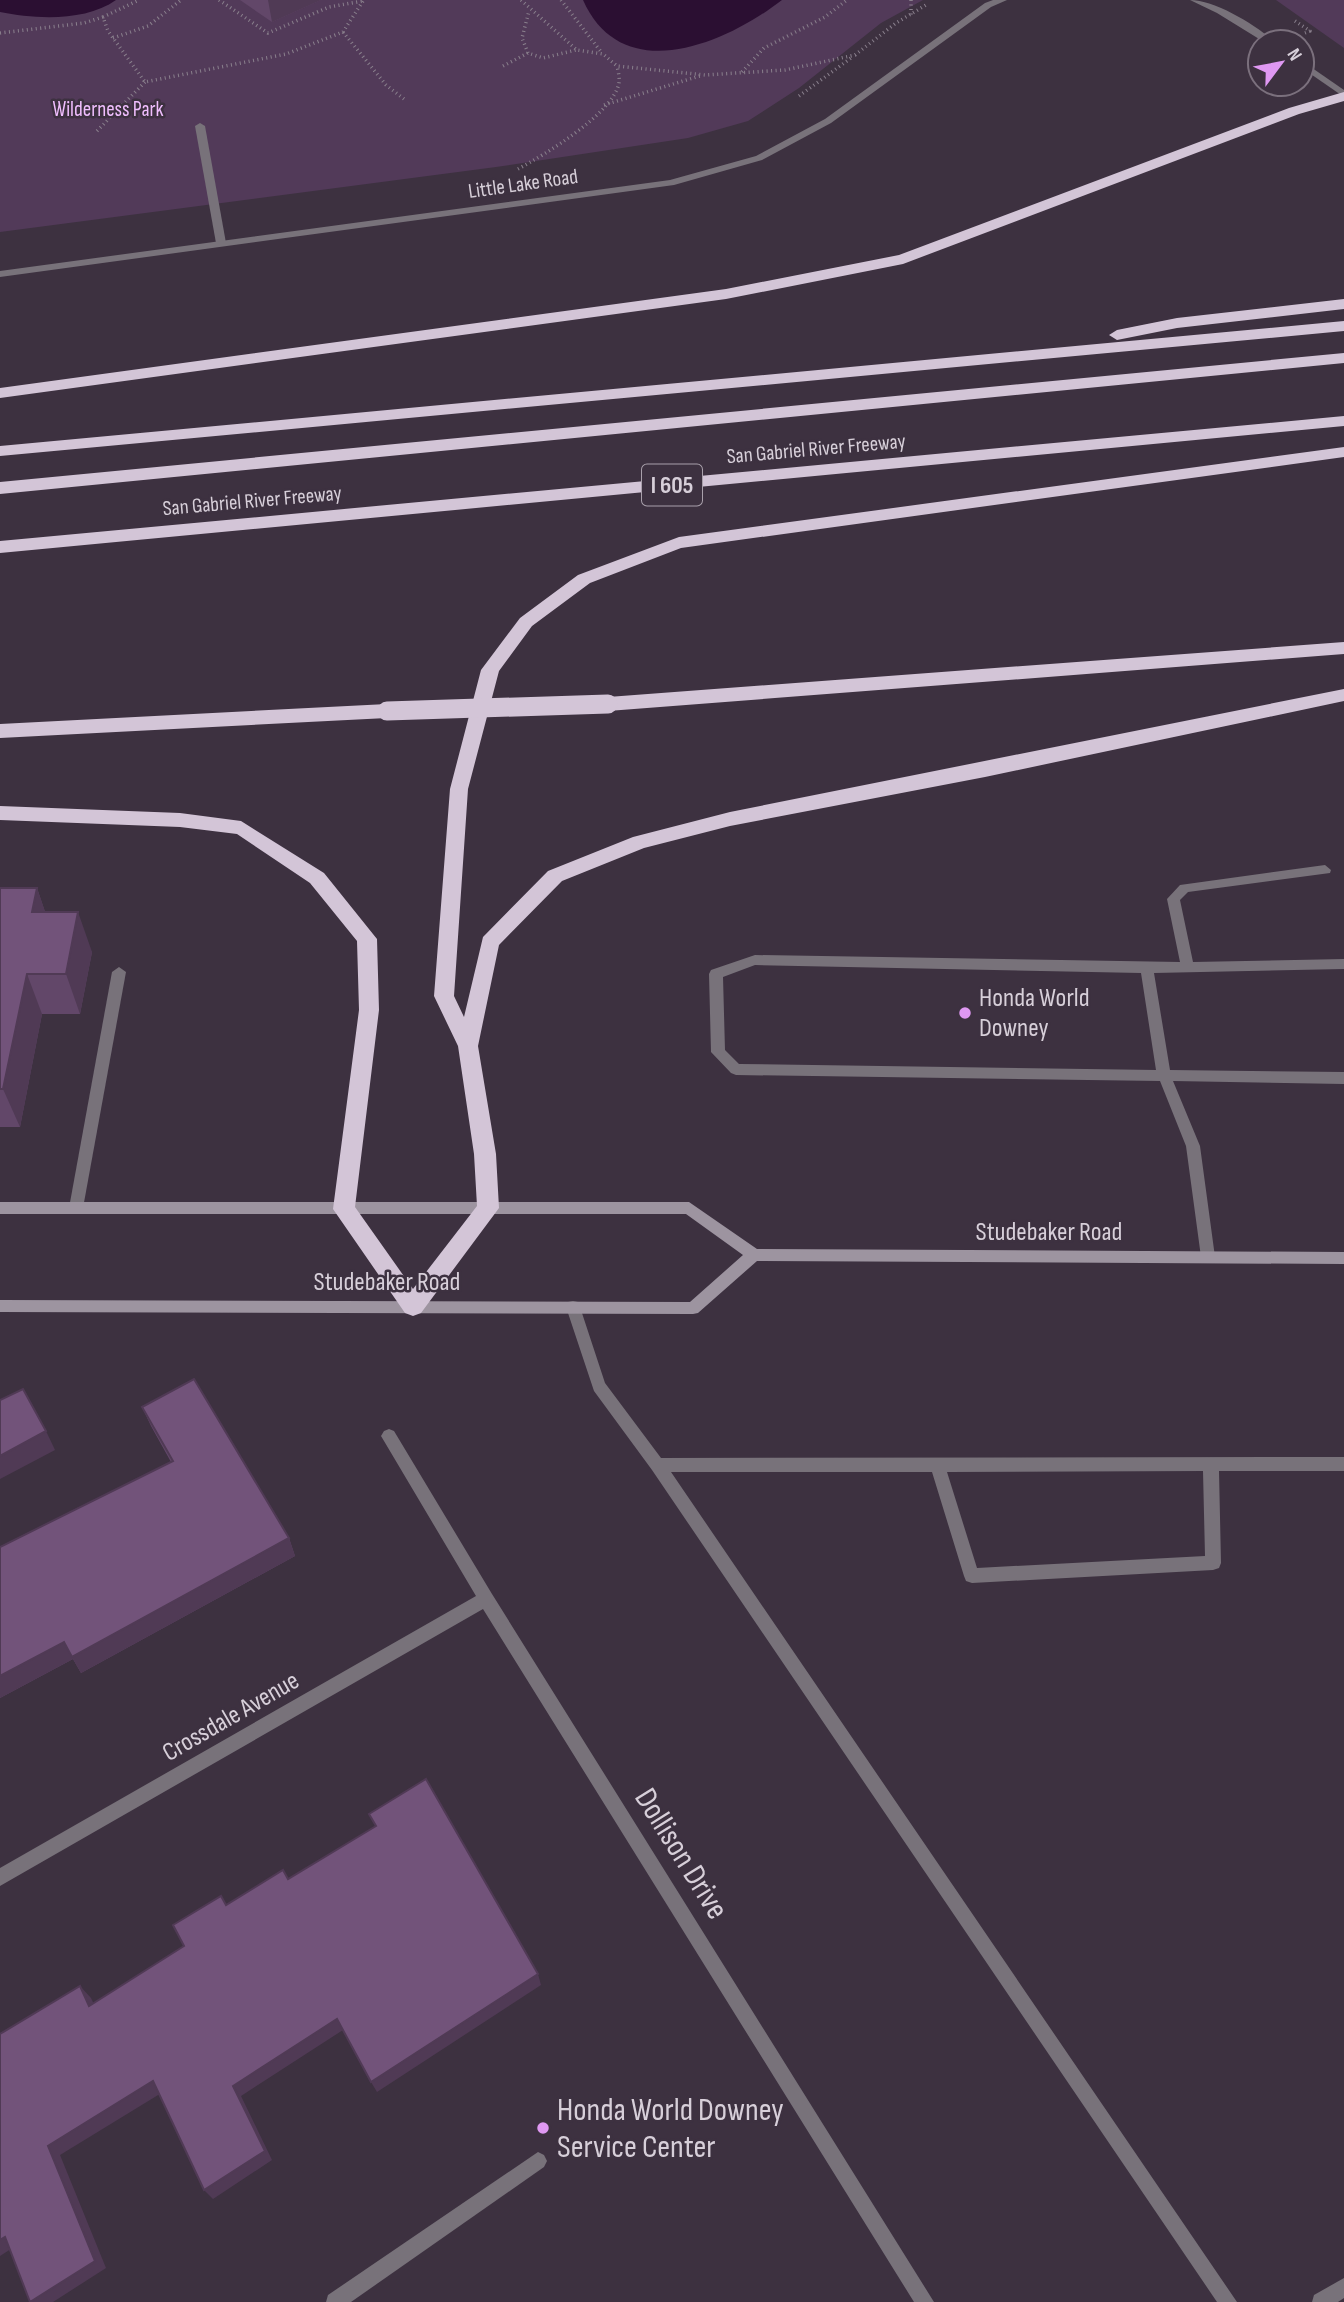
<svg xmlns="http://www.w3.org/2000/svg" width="1344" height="2302" viewBox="0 0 1344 2302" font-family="'Sofia Sans Condensed',sans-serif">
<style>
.green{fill:#523a59}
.water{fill:#2b0f32}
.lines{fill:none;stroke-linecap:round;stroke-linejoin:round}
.path{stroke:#8a808d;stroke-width:3.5;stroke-dasharray:1 3.5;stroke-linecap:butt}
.service{fill:#78727a;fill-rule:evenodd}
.minor{fill:#78727a;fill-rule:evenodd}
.secondary{fill:#9d94a0;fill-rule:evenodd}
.motorway{fill:#d3c5d7;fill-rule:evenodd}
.motorway-bridge{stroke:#d3c5d7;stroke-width:19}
.wall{fill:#624769}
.shaded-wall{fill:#503a55}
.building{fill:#72537a;stroke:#503a55;stroke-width:2}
.poi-dot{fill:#df98f2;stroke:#3d3140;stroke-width:2.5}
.labels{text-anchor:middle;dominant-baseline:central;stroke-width:5;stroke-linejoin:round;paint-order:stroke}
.far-park-label{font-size:21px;fill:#f0befe;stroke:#3d3140}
.far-street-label{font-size:21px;fill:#d7cfd9;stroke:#3d3140}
.shield{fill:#3d3140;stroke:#a9a0ab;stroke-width:2}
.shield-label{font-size:24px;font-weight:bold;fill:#d7cfd9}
.poi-label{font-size:26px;fill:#d7cfd9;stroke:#3d3140;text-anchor:start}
.street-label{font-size:26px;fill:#d7cfd9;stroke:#3d3140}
.near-street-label{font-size:32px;fill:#d7cfd9;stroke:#3d3140}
.near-poi-label{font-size:32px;fill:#d7cfd9;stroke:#3d3140;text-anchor:start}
</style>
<rect width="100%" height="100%" fill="#3d3140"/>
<!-- green -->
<g class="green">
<polygon points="0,0 923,0 881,23 799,88 748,121 688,138 496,167 0,232"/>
<polygon points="1276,0 1344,0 1344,48"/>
</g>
<!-- water -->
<g class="water">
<path d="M0 0H116C85 22 35 19 0 12Z"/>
<path d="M583 0H782C725 44 622 88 583 0Z"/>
</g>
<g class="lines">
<!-- path -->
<g class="path">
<polyline points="219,0 268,33 329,7 363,1"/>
<polyline points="521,0 577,50 603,54 617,66 705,75 785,70 855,55 896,23 926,5"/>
<polyline points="561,0 602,53"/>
<polyline points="911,0 911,15"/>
<polyline points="103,17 139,0"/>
<polyline points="1295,21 1310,31 1305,33"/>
<polyline points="343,32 386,85 404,99"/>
<polyline points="0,33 84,23 103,17 108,31 145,82 286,54 343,32 363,1"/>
<polyline points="113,38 148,26 181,0"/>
<polyline points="528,53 522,38 529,11"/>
<polyline points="503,66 528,53 543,58 576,50"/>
<polyline points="742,72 764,48 825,17 847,0"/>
<polyline points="799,96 851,58"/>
<polyline points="604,105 703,75"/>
<polyline points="97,131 145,82"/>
<path d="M518 169C544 155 613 114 619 83 620 78 618 71 617 66"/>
</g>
<!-- service -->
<g class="service">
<polygon points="200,123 205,126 226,243 221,246 216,243 195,126"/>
<path d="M1325 865 1331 870 1330 873 1188 892 1180 900 1193 962 1344 959V969L1154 973 1170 1070 1344 1072V1084L1173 1081 1200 1146 1215 1257 1213 1261 1208 1263 1203 1261 1201 1257 1186 1146 1160 1081 736 1075 731 1073 711 1052 709 974 711 970 755 955 1180 962 1167 899 1180 885ZM755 965 1141 973 1156 1070 739 1064 725 1050 723 977Z"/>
<polygon points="119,967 126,972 83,1208 81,1212 76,1214 71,1212 69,1208 112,972"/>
<path d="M573 1301 578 1302 580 1307 605 1383 661 1458 1344 1457V1471H1219L1221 1563 1219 1568 1213 1570 972 1583 966 1581 964 1576 932 1472H671L1237 2302H1217L652 1470 594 1391 566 1307 568 1302ZM1203 1471 1205 1556 977 1568 947 1472Z"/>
<polygon points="538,2152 544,2155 547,2161 544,2167 351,2302 326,2302 328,2295"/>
<polygon points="1344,2278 1344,2298 1338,2302 1312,2302 1314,2295"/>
</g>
<!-- minor -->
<g class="minor">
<polygon points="993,0 1007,0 991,7 831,123 762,160 674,185 0,277 0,271 670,180 756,156 825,119 985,3"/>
<path d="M1190 0C1215 0 1256 25 1275 42H1264L1217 13Z"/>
<polygon points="1302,61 1344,90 1344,97 1302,68"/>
<polygon points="389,1429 394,1431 492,1594 934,2302 914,2302 483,1609 0,1886 0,1868 476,1596 384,1441 381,1436 384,1431"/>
</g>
<!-- secondary -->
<polygon class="secondary" points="0,1202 689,1202 757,1249 1344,1252 1344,1264 757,1261 698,1313 693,1314 0,1312 0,1300 690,1302 743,1255 686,1214 0,1214"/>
<!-- motorway -->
<g class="motorway">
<polygon points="1344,92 1344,101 1299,114 903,264 726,299 0,398 0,388 726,289 899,255 1289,108"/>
<polygon points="1344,299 1344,309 1177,328 1117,340 1109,335 1117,330 1177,318"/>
<polygon points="1344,321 1344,331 0,456 0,446"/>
<polygon points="1344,353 1344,363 0,494 0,482"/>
<polygon points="1344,416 1344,426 0,553 0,541"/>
<polygon points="1344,447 1344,457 681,548 590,583 532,626 499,671 468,789 454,996 464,1017 483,937 548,871 633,837 730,812 1344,689 1344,701 985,777 730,826 644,848 562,881 499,945 478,1046 496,1154 499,1208 421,1313 413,1316 405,1313 333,1209 359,1010 357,941 310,883 237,834 180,827 0,820 0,806 180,813 241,821 324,873 377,939 379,1010 355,1207 413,1289 477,1206 474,1154 458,1046 434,996 450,789 481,670 520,618 578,575 679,537"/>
<polygon points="1344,642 1344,654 608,711 599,704 608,697"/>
<polygon points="387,704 396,711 387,718 0,738 0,724"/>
</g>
<!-- motorway-bridge -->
<polyline class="motorway-bridge" points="387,711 608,704"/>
</g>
<!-- wall -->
<g class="wall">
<polygon points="240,0 321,0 272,22"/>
<polygon points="0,888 37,888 45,912 92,952 80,1014 42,1014 20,1127 0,1127"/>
<polygon points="142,1407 289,1538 295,1556 81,1673 73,1659 0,1698 0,1547 171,1462 151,1426"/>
</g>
<!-- shaded-wall -->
<g class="shaded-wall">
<polygon points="268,0 321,0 272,22"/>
<polygon points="37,888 51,929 32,912"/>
<polygon points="78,912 92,952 80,1014 66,974"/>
<polygon points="27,974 42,1014 20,1127 3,1089"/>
<polygon points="46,1431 55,1450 0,1479 0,1456"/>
<polygon points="289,1538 295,1556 81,1673 73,1659 0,1698 0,1676 64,1642"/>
<polygon points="538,1974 541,1985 377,2092 371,2082"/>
<polygon points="80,1986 91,1998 100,2017 89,2006"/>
<polygon points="337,2019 343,2030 241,2096 272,2160 213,2199 204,2190 233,2086"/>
<polygon points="153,2081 163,2092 60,2155 106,2268 53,2302 30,2302 48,2146"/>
<polygon points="5,2237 17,2245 0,2256 0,2240"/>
</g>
<!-- building -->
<g class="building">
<polygon points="0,888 37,888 32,912 78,912 66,974 27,974 3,1089 0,1089"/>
<polygon points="194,1379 289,1538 72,1657 64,1642 0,1676 0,1547 173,1461 142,1407"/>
<polygon points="23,1389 46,1431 0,1456 0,1400"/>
<polygon points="426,1779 538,1974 371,2082 337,2019 233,2086 265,2151 204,2190 153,2081 48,2146 95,2261 30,2302 5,2237 0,2240 0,2034 80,1986 89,2006 184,1946 173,1925 221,1896 226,1905 283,1870 288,1879 376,1826 369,1814"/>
</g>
<!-- markers -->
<g class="poi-dot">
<circle cx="965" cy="1013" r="7"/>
<circle cx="543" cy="2128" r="7"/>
</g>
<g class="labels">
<!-- far-park labels -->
<g class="far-park-label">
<text x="108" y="109">Wilderness Park</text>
</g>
<!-- far-street labels -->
<g class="far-street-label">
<text transform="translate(523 184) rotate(-8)">Little Lake Road</text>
<text transform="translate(816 449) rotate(-5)">San Gabriel River Freeway</text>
<text transform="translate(252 501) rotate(-5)">San Gabriel River Freeway</text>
</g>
<!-- shield labels -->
<rect class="shield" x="642" y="464.5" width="60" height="41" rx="5"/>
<g class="shield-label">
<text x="672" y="485">I 605</text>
</g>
<!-- poi labels -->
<g class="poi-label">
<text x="979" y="998">Honda World<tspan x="979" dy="30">Downey</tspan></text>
</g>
<!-- street labels -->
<g class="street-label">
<text x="1049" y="1232">Studebaker Road</text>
<text x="387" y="1282">Studebaker Road</text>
<text transform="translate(231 1717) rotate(-30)">Crossdale Avenue</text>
</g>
<!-- near-street labels -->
<g class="near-street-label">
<text transform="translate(681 1854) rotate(58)">Dollison Drive</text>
</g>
<!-- near-poi labels -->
<g class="near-poi-label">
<text x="557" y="2110">Honda World Downey<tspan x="557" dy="37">Service Center</tspan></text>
</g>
</g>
<!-- north arrow -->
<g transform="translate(1281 63) rotate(58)"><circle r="33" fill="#3d3140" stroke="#7b707d" stroke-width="2"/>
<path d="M0-5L12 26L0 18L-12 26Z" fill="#df98f2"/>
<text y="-10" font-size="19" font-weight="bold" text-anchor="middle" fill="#d7cfd9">N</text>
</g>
</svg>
